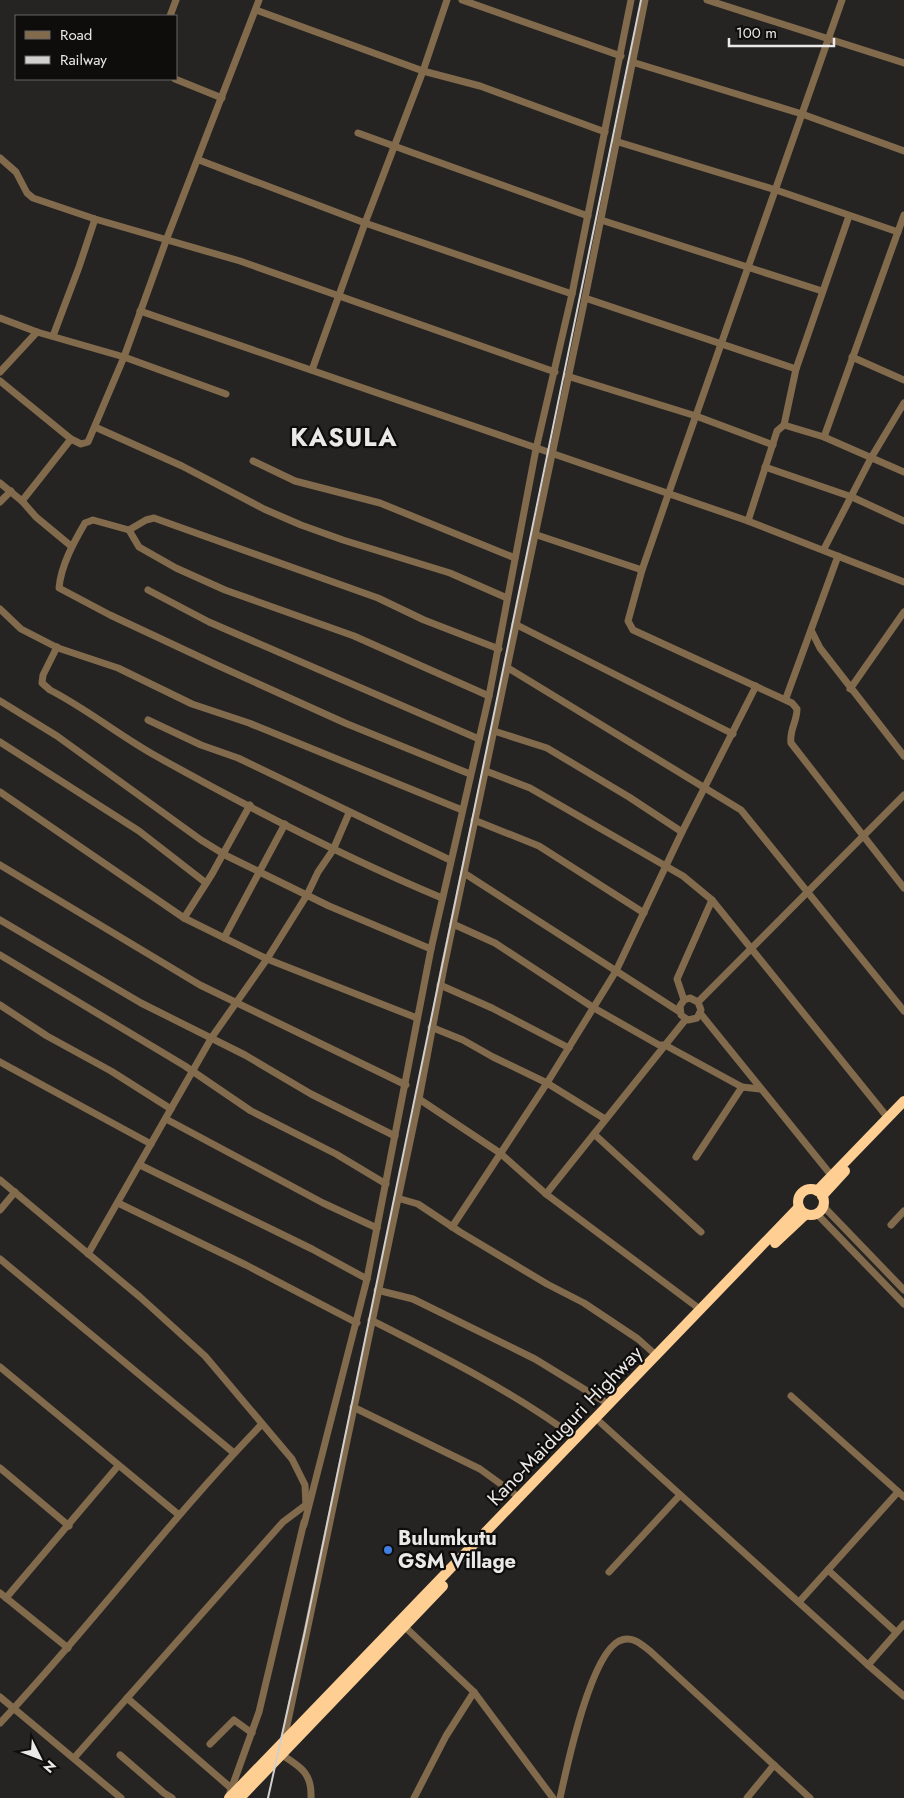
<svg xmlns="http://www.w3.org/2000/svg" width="904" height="1798" viewBox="0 0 904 1798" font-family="Jost,sans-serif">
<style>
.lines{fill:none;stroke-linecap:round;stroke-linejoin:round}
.minor{stroke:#826a4c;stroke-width:7}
.highway{stroke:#fece92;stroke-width:10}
.rail{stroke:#d2d0cf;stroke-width:2}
.shop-dot{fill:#3f7fe0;stroke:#0e0d0c;stroke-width:2}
.labels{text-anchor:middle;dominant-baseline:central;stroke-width:4.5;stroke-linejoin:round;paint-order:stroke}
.street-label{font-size:20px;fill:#ebe9e8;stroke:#0e0d0c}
.poi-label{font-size:20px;font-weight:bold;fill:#ebe9e8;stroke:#0e0d0c;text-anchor:start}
.district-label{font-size:25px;font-weight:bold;letter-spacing:1px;fill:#ebe9e8;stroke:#0e0d0c}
</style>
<rect width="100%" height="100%" fill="#262422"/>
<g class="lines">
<!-- minor -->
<g class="minor">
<polyline points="462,0 621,56"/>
<polyline points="707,0 904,63"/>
<path d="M842 0 668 495 642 570 628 621 633 630 792 703 797 709C797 722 789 730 791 743L904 888"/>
<polyline points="256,10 423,71 480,86 605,132"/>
<polyline points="170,16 176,0"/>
<polyline points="632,62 802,114 904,151"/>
<polyline points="175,79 222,98"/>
<polyline points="358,133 588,216"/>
<polyline points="615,141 776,190 898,232"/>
<polyline points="0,158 16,172 27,193 33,198 95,219 240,261 555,372"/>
<polyline points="199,160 365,223 572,294"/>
<polyline points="601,220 822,291"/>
<polyline points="585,298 796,369"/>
<polyline points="140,311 748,521 904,582"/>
<polyline points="0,318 37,332 124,357 226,394"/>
<polyline points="53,336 79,267 95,219"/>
<polyline points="852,357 904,380"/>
<polyline points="312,370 365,223 423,71 447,0"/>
<polyline points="0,372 37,332"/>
<polyline points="567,376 696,416 773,445"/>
<polyline points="0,381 71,439 81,444 88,442 124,357 167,238 259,0"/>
<polyline points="784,425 824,437 904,472"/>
<polyline points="95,427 182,466 264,509 301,525 343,540 450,573 507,598"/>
<polyline points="824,437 904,215"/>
<polyline points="253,461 295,481 380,503 515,558"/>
<polyline points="765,467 852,497 904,521"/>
<polyline points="0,483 22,501 36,517 71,546"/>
<polyline points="22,501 71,439"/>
<polyline points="0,502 11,491"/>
<polyline points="748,521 777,431 784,425 796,369 849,216"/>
<polyline points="129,530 139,547 176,568 225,590 354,636 489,696"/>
<polyline points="534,534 642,570"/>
<polyline points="824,549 871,458 904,403"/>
<polyline points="148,590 209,622 479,739"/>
<polyline points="0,609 21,629 58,648 118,668 192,704 249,723 462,810"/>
<polyline points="515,624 733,734"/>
<polyline points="812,632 820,648 904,756"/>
<path d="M57 647 43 675 42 683 50 690C87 709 120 736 156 756 249 808 344 857 442 898"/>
<polyline points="508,668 741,810 904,1011"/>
<polyline points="850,689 904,612"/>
<polyline points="786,698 838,556"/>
<polyline points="0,701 57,736 201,840 227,856 329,906 431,949"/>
<polyline points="148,720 201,745 238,758 450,860"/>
<polyline points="494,731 547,748 629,797 682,832"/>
<polyline points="0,742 139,831 206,883"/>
<polyline points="486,771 530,788 683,876 712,900 888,1118"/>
<path d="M470 774 345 723 219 666 110 615 59 588C61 565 74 542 85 523L93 520 129 530 146 520 154 518 378 598 424 620 499 649"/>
<polyline points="0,792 184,918 267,959 417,1018"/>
<polyline points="474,820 539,846 644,913"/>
<polyline points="0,865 200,985 406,1085"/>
<polyline points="464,873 680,1012"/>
<polyline points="184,918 212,874 250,805"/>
<polyline points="0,920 141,1003 245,1055 311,1094 395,1136"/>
<polyline points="453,924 495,943 594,1008 659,1045 665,1045 742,1087 760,1089"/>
<polyline points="224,938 285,824"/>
<polyline points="0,955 185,1066 251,1111 336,1154 386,1184"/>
<polyline points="440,985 492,1008 569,1048"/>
<polyline points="684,1000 690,998 698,1002 701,1010 697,1018 688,1020 681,1015 680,1006 684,1000 677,979 712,900"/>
<polyline points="698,1002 904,795"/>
<polyline points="0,1005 47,1036 111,1071 171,1109"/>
<polyline points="700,1013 831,1175"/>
<polyline points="431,1027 463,1040 493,1057 547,1083 605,1119"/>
<polyline points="0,1062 151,1144"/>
<polyline points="419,1099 500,1153 546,1194 701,1310"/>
<polyline points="166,1119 323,1203 377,1228"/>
<polyline points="594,1134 701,1232"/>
<polyline points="696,1157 742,1087"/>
<polyline points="140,1165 312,1249 367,1279"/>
<polyline points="0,1180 140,1297 205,1356 292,1459 305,1485 306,1506"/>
<polyline points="546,1194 686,1019"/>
<polyline points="397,1198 418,1204 460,1232 547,1284 584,1303 638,1339 657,1356"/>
<polyline points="118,1203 246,1265 357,1323"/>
<polyline points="823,1206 904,1290"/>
<polyline points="0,1210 15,1192"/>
<polyline points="817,1214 904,1304"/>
<polyline points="891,1225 904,1211"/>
<polyline points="452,1227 547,1083 616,971 682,832 756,686"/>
<polyline points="88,1254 212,1037 267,959 307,895 318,872 333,850 349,813"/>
<polyline points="0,1259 234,1453"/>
<polyline points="377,1290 413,1299 535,1359 610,1405"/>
<path d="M371 1320C442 1356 514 1392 577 1439"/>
<polyline points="0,1367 179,1515"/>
<polyline points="791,1396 904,1497"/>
<polyline points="353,1407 480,1469 520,1498"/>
<polyline points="601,1423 868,1665"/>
<polyline points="0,1468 69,1526"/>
<polyline points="304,1525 367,1279 431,949 489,696 536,449 572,294 631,0"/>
<polyline points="828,1570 896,1632"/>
<polyline points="609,1572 680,1495"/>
<polyline points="0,1593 68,1648"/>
<polyline points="6,1598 118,1466"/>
<polyline points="799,1602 898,1492"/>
<polyline points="904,1624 868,1665 904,1696"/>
<polyline points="405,1627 474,1692 553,1798"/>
<polyline points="0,1697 121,1798"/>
<polyline points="127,1698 231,1788"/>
<path d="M0 1723C91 1626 170 1519 262 1424"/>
<polyline points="284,1740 419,1099 444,967 585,298 645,0"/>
<polyline points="210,1744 234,1720 252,1733"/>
<path d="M282 1751V1755C301 1767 312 1773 311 1798"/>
<polyline points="120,1755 164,1793 172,1798"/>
<polyline points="74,1758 283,1522 307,1504"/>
<polyline points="228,1798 259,1712 304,1522"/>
<polyline points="414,1798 446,1736 474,1692"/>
<path d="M560 1798C567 1766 590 1656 619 1641 632 1635 641 1644 650 1651L810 1798"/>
<polyline points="747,1798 774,1765"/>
</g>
<!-- highway -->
<g class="highway">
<circle cx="811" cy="1202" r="13"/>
<polyline points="817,1191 904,1101"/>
<polyline points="822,1196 845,1171"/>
<polyline points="775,1243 806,1214"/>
<polyline points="229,1798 799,1207"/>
<polyline points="240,1798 443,1586"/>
</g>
<!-- rail -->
<polyline class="rail" points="268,1798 305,1631 641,0"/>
</g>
<!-- markers -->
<circle class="shop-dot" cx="388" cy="1550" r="5"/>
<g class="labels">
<!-- street labels -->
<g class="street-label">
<text transform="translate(565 1426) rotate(-46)">Kano-Maiduguri Highway</text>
</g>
<!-- poi labels -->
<g class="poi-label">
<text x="398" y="1538">Bulumkutu<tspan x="398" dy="23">GSM Village</tspan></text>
</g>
<!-- district labels -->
<g class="district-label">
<text x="344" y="437">KASULA</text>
</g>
</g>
<!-- legend -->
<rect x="15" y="15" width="162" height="65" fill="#0e0d0c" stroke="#666564"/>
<rect x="25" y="31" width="25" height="8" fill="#826a4c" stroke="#666564"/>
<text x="60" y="40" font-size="15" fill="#ebe9e8">Road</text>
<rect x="25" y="56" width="25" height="8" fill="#d2d0cf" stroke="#666564"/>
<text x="60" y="65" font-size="15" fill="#ebe9e8">Railway</text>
<!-- north arrow -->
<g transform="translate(40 1758) rotate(132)" stroke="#0e0d0c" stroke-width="4" paint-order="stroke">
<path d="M0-4L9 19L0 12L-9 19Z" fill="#ebe9e8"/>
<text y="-8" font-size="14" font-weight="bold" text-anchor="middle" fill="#ebe9e8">N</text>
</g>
<!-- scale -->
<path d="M729 38v8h105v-8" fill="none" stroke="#ebe9e8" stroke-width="2.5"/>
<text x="736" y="38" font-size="15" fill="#ebe9e8" stroke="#0e0d0c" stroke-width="4" paint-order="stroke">100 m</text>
</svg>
